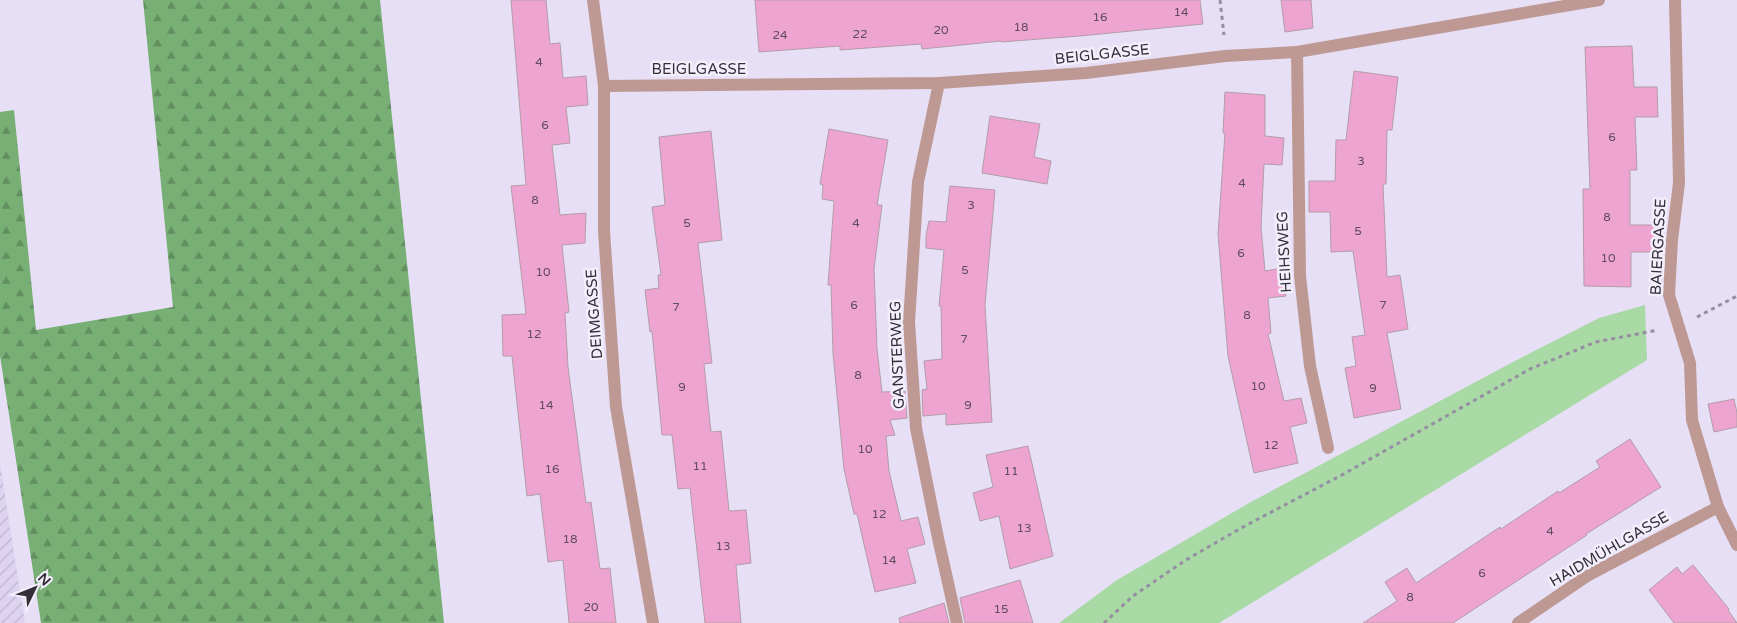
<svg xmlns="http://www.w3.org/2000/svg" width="1737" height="623" viewBox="0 0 1737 623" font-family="'Varela Round',sans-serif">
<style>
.industrial{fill:url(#industrial-furrows)}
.green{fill:#a9daa6}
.forest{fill:url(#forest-firs)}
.building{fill:#eda4d0;stroke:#b39da9}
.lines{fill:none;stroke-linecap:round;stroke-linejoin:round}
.path{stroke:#958fa0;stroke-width:3;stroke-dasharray:4 4;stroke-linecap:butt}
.minor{stroke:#be9994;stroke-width:12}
.labels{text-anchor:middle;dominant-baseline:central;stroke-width:5;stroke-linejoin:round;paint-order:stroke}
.number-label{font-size:12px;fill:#614c5d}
.street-label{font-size:15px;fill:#322f37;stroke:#f3eefc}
</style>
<defs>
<pattern id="industrial-furrows" width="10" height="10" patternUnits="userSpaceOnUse" patternTransform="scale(1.25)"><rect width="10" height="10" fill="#ddd3f0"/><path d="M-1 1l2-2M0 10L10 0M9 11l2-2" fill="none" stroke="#beb5ce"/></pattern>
<pattern id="forest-firs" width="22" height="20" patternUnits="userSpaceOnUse" patternTransform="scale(1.25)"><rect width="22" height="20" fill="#77af74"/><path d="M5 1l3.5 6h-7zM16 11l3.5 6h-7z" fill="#628f60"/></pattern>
</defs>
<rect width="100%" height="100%" fill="#e7dff6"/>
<!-- industrial -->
<polygon class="industrial" points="0,463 25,623 0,623"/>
<!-- green -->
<polygon class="green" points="1645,305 1647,360 1219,623 1059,623 1117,580 1249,503 1513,362 1599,318"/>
<!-- forest -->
<polygon class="forest" points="143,0 380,0 444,623 41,623 0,356 0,112 14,110 36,330 173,307"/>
<!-- building -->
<g class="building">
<polygon points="511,0 546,0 550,44 560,43 563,78 586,76 588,105 566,107 570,143 552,145 560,215 586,213 585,243 562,245 569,312 565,313 568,367 586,503 591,502 600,569 610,568 616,623 569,623 563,560 548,562 540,494 527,496 512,356 503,356 502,315 526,314 511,186 526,185"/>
<polygon points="755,0 1200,0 1203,24 1080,36 1001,42 1001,41 922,49 921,44 840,50 840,46 759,52"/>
<polygon points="1281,0 1311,0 1313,28 1285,32"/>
<polygon points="1632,46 1634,87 1657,87 1658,117 1635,117 1637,170 1630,170 1630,225 1657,225 1657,252 1631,252 1631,287 1584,286 1583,189 1590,189 1585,47"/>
<polygon points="1354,71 1398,77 1392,130 1387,130 1386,184 1383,184 1387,277 1400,275 1408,329 1387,333 1401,409 1354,418 1345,368 1356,366 1352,337 1365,335 1353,251 1331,252 1330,212 1309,212 1309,181 1335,181 1336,140 1346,140"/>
<polygon points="1225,92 1265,95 1265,136 1284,138 1282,165 1264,164 1261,227 1265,271 1283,268 1286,296 1268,298 1271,333 1268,334 1284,401 1301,398 1307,423 1290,427 1298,463 1254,473 1228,356 1218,234 1225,133 1223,133"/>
<polygon points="990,116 1040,124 1034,157 1051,161 1047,184 982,173"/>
<polygon points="829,129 888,140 877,205 882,205 874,269 877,349 882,392 905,391 907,418 890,420 895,435 886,436 889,471 901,521 918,517 925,544 907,549 916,583 875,592 857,514 854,514 844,469 833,353 831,285 828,285 834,201 822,199 823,185 820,184"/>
<polygon points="711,131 722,240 698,243 712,363 704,364 711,432 721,431 729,511 746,510 751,563 736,565 741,623 705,623 690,488 678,489 672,435 662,435 652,331 650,332 645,290 659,288 658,275 661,275 652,207 665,205 659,137"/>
<polygon points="950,186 995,190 985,305 992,422 946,425 946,414 923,416 922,390 927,389 924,361 942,359 941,306 939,306 944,250 926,248 926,235 929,221 946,222"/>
<polygon points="1734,399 1737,413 1737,427 1714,432 1708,404"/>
<polygon points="1630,439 1661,487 1586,534 1587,535 1453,623 1363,623 1397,601 1385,582 1407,568 1416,583 1500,527 1501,529 1558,491 1559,493 1600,467 1596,461"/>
<polygon points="1028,446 1053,556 1010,569 999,516 980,521 973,493 993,487 986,455"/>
<polygon points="1693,565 1729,609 1728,610 1737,623 1674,623 1649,590 1677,567 1682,574"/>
<polygon points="1020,580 1033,623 965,623 960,598"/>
<polygon points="944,603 949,623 900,623 899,618"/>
</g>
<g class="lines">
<!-- path -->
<g class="path">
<polyline points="1220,0 1224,35"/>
<polyline points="1697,317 1737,296"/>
<polyline points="1104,623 1133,596 1186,560 1241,528 1340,476 1530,369 1596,342 1658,330"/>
</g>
<!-- minor -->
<g class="minor">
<polyline points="593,0 604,86 604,231 616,407 653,623"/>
<polyline points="1675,0 1679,183 1672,240 1669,295 1690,363 1692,420 1718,507 1737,545"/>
<polyline points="1297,52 1300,276 1310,366 1328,448"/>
<polyline points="939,83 918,182 909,322 916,428 938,538 957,623"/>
<polyline points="604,86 939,83 1086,73 1225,56 1297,52 1599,0"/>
<polyline points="1518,623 1587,576 1718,507"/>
</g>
</g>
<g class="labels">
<!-- number labels -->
<g class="number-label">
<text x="1181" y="12">14</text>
<text x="1100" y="17">16</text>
<text x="1021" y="27">18</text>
<text x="941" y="30">20</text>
<text x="860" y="34">22</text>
<text x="780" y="35">24</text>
<text x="539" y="62">4</text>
<text x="545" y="125">6</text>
<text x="1612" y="137">6</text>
<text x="1361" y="161">3</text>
<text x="1242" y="183">4</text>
<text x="535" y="200">8</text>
<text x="971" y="205">3</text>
<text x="1607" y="217">8</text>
<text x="687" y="223">5</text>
<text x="856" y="223">4</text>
<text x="1358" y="231">5</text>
<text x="1241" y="253">6</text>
<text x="1608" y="258">10</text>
<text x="965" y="270">5</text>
<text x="543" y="272">10</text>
<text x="854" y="305">6</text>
<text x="1383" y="305">7</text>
<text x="676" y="307">7</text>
<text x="1247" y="315">8</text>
<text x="534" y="334">12</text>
<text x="964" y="339">7</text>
<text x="858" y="375">8</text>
<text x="1258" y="386">10</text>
<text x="682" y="387">9</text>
<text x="1373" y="388">9</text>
<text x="546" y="405">14</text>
<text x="968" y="405">9</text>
<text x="1271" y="445">12</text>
<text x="865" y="449">10</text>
<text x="700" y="466">11</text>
<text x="552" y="469">16</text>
<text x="1011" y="471">11</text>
<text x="879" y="514">12</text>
<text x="1024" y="528">13</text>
<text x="1550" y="531">4</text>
<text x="570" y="539">18</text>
<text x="723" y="546">13</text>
<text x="889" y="560">14</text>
<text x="1482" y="573">6</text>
<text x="1410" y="597">8</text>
<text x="591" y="607">20</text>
<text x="1001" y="609">15</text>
</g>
<!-- street labels -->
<g class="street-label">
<text transform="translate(1102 54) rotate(-6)">BEIGLGASSE</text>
<text x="699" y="69">BEIGLGASSE</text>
<text transform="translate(1658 247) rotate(-87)">BAIERGASSE</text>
<text transform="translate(1284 252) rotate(-93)">HEIHSWEG</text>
<text transform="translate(594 314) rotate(-94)">DEIMGASSE</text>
<text transform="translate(897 355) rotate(-92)">GANSTERWEG</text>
<text transform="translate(1609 549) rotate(-30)">HAIDMÜHLGASSE</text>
</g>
</g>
<!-- north arrow -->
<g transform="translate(35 588) rotate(47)" stroke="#f3eefc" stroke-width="4" paint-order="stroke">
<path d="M0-4L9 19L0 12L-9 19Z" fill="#322f37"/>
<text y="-8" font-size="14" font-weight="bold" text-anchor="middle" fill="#322f37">N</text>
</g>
</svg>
